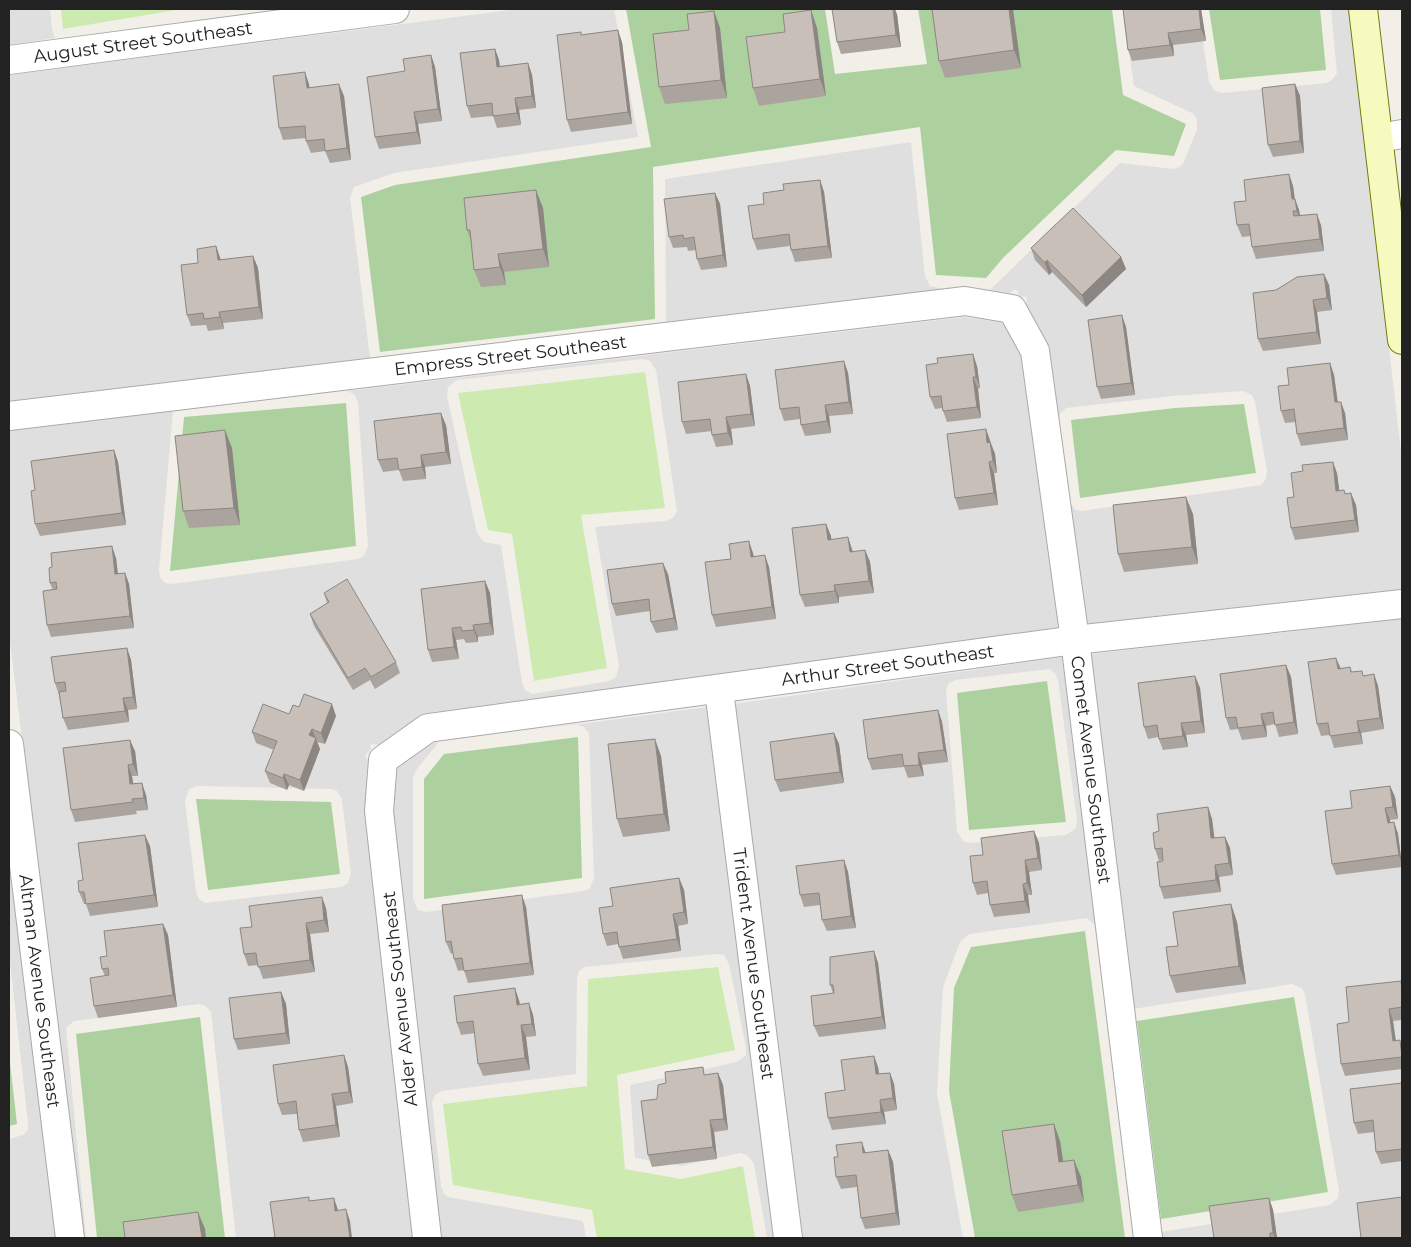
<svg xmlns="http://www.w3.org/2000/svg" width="1411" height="1247" viewBox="0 0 1411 1247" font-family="Montserrat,sans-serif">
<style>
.residential{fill:#e0dfdf;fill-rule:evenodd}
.grass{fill:#cdebb0}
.forest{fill:#add19e}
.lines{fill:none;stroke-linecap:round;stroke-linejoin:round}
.street-casing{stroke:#a9a9a9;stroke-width:30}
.secondary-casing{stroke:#707d05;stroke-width:30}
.street{stroke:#fff;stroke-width:28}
.secondary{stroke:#f7fabf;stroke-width:28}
.wall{fill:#aba49e}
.shaded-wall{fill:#8b8681}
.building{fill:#c7bfb8;stroke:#8b8681}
.labels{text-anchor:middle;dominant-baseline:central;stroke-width:5;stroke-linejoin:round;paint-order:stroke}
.street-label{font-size:18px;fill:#222;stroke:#fff}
</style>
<rect width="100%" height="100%" fill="#f2efe9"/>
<!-- residential -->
<g class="residential">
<polygon points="9,9 50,9 52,30 55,38 9,45"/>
<polygon points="517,9 614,9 638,137 394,173 354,187 350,198 370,358 9,401 9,75"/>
<polygon points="1123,9 1198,9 1209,82 1215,91 1222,93 1327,83 1333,79 1337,73 1331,9 1350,9 1402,460 1402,589 1086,624 1070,502 1075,510 1082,511 1261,485 1266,479 1267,471 1255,402 1252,395 1243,391 1173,396 1066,408 1060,414 1059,422 1066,473 1047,343 1026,306 1027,297 1020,296 1016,289 1009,293 990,290 1120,163 1173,169 1180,167 1184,162 1197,129 1197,120 1194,114 1134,86"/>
<polygon points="911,142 925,276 930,286 944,289 666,322 665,179"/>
<path d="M965 317 1004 323 1022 356 1060 627 717 675 426 713 380 745 371 744 370 751 365 755 369 764 414 1238H236L211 1012 206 1006 199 1004 74 1021 66 1028 86 1238H83L9 633V431L173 411 159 570 160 577 165 583 172 584 358 559 364 556 368 546 358 403 355 395 348 391ZM643 359 650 361 656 370 677 511 673 518 666 521 595 527 619 666 616 677 609 681 532 694 525 690 522 683 501 545 484 542 477 533 447 396 448 387 457 380ZM196 786 331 789 337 791 342 800 351 873 348 883 341 887 205 903 199 899 196 892 185 801 189 789Z"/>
<polygon points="1402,619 1402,1238 1162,1238 1161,1232 1330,1205 1338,1198 1339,1190 1305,995 1302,988 1292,984 1133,1009 1090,654"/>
<path d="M1063 657 1098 944 1095 925 1087 918 969 934 960 942 943 987 937 1093 963 1238H801L734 704ZM1049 669 1055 673 1058 680 1077 820 1076 828 1066 835 970 843 963 841 957 831 946 689 949 683 956 680Z"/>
<polygon points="707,707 774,1238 767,1238 754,1164 747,1155 740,1153 681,1166 635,1158 630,1085 737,1062 746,1055 746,1047 729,964 724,955 717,954 584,967 579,971 577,978 576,1074 442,1091 435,1095 432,1102 441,1186 444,1194 448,1197 583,1221 586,1238 441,1238 393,811 396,769 433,743 439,742 416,770 413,778 413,899 418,910 426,912 584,891 590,888 594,878 589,733 584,727 576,724 535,730"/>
<polygon points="9,852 56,1238 9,1238 9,1139 23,1135 28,1130 28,1123 9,953"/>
</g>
<!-- grass -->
<g class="grass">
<polygon points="61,9 182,9 63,29"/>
<polygon points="645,372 665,508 581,515 607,668 534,681 512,534 488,530 458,393"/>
<polygon points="718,967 735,1050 617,1075 625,1169 681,1179 743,1166 755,1238 597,1238 592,1210 453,1185 443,1104 587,1086 588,979"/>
</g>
<!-- forest -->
<g class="forest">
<polygon points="626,9 825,9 835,74 927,64 918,9 1112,9 1123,95 1186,124 1174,156 1116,150 1003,258 986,278 936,275 920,127 653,167 655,319 380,352 361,197 395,185 651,147"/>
<polygon points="1209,9 1320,9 1326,70 1220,80"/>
<polygon points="346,403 356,546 170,571 184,417"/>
<polygon points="1244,404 1256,473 1080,498 1071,420 1175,408"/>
<polygon points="1047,681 1066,822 969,830 957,693"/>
<polygon points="578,737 582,878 424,899 424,779 444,754"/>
<polygon points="196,799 331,802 340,874 208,890"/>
<polygon points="1085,931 1125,1238 975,1238 949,1091 954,988 971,947"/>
<polygon points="1294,997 1328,1192 1161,1219 1137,1021"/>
<polygon points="200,1017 225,1238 97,1238 76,1034"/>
<polygon points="9,1054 17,1124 9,1126"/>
</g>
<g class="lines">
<defs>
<g id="street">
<path id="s1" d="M9 60 395 9"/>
<polyline points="1380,138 1402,134"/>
<path id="s2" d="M9 416 965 301 1012 309 1035 351 1075 640 1148 1238"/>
<path id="s3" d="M719 690 788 1238"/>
<path id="s4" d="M9 744 70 1238"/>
<path id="s5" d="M427 1238 379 811 383 760 428 728 1075 640 1402 604"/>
</g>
<polyline id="secondary" points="1363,9 1402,340"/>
</defs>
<!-- street casing -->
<use href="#street" class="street-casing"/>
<!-- secondary casing -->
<use href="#secondary" class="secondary-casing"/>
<!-- street -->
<use href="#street" class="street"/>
<!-- secondary -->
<use href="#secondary" class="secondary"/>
</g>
<!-- wall -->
<g class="wall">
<polygon points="932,9 1013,9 1021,68 945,78 939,61"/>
<polygon points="1123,9 1201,9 1206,41 1173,45 1174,56 1132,61 1128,50"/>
<polygon points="811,10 817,28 826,96 759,106 753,88 785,32"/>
<polygon points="714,11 720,28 727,98 665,104 659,87 689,30"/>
<polygon points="897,14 901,47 841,54 837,42"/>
<polygon points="581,35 622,42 632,124 571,132 567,120"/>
<polygon points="495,49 499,60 500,66 528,63 532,75 536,108 519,110 521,125 497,128 493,116 471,118 467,106"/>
<polygon points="431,55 435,67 442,121 418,124 421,144 379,149 375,137 405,71"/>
<polygon points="309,84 309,88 344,96 351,160 330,163 325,151 311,153 306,141 306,138 283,140 279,128"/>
<polygon points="1295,84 1300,96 1304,153 1273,157 1268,145"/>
<polygon points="1289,174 1293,186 1295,199 1299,210 1300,215 1321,225 1324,251 1256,259 1252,247 1251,236 1242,237 1237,225 1246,201"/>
<polygon points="820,180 824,192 832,258 795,262 791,250 790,246 757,250 753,239 764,204 784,190"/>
<polygon points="715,193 720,204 727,267 701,270 697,259 696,250 688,251 687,247 673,248 669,237"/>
<polygon points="543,208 549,267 504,272 506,285 481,287 474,270 471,242 467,230"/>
<polygon points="216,246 221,260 253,256 258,268 263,319 223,323 224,329 208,331 206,325 191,326 187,315 198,263"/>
<polygon points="1031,248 1121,257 1126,269 1086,307 1052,272 1049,275 1035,260"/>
<polygon points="1324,274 1329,285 1332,310 1317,312 1321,344 1263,351 1258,339 1276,290"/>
<polygon points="1126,327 1135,395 1101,399 1097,387"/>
<polygon points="844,361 848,373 853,414 829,416 831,433 805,436 801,425 800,419 784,421 780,409"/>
<polygon points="1330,363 1334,375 1338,402 1345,413 1348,440 1301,446 1297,434 1295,422 1285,423 1281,411 1289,385"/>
<polygon points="977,366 980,388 978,389 981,418 947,422 942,408 935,409 930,397"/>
<polygon points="746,374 750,386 755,426 731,429 733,445 716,447 712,435 712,431 686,434 682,422"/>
<polygon points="446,425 451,464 425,467 426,479 403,481 399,470 383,472 378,460"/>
<polygon points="986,429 995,454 997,473 994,473 998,505 959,510 955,498"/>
<polygon points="232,448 240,525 189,528 183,511"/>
<polygon points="114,450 118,462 126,525 40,536 35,524 35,490"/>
<polygon points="1337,473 1339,491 1346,494 1356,505 1359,532 1295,540 1291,528 1294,497"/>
<polygon points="1193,514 1198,564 1124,572 1118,554"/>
<polygon points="826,524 831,536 831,539 852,549 853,552 865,550 870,562 874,593 839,597 839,603 805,607 800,595"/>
<polygon points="753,553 754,557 769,567 776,619 716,627 712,615 731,559"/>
<polygon points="116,558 118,573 125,573 129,584 134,628 51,637 47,625 53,590 50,583"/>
<polygon points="668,574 678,630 656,633 651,622 650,611 616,616 612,604"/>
<polygon points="485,581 490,593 494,635 478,637 478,642 466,643 464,639 456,640 459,659 432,662 428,650"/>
<polygon points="324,593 396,662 400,673 375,689 370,680 353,690 314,626 310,614 327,603"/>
<polygon points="127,648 131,660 137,709 128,710 129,722 68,730 63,718 59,695 55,683"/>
<polygon points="1286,665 1291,677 1298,734 1279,737 1275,724 1266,726 1267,737 1242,740 1238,729 1230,730 1226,718"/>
<polygon points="1350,667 1352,672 1363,676 1374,674 1378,686 1384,729 1361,733 1363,744 1334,748 1330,735 1321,736 1317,724 1340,669"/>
<polygon points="1195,676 1200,688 1205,733 1186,735 1188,747 1163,750 1158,737 1148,739 1144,727"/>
<polygon points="299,707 336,716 325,744 317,742 320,749 304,791 289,785 287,790 270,783 265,771 274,750 256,743 252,732 289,714"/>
<polygon points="938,710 942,722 948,762 922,765 924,776 908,778 904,767 872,770 868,759"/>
<polygon points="834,733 839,744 844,783 780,792 775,780"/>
<polygon points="135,751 138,776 132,776 133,784 146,795 148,810 136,811 137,814 75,822 71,810"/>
<polygon points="661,756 670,831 623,837 617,819"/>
<polygon points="1390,786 1395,797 1398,819 1390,820 1390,823 1394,822 1398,834 1402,867 1336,875 1332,864 1352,808"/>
<polygon points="1208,807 1212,819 1214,838 1225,837 1230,848 1233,875 1219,877 1221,892 1164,899 1160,887 1163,860 1159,861 1155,849 1159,831"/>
<polygon points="1034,831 1039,843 1042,870 1029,872 1032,895 1028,895 1030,913 994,917 990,905 988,893 977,895 973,883 983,855"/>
<polygon points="150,846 158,907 90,916 86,904 84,904 79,892 83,880"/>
<polygon points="844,860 848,872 856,928 827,931 822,920 820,905 804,907 800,895"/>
<polygon points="679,878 684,890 688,924 678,926 681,951 623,959 618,944 607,946 603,934 613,906"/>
<polygon points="1231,904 1237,922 1246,984 1176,993 1170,976"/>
<polygon points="526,907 534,975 468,983 464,970 458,971 454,959 453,953 451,954 446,942"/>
<polygon points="326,908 329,932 310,934 315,972 263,979 258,965 248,966 244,954 252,927"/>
<polygon points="163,924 168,935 177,1007 98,1018 94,1006 105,976 102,969 107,956"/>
<polygon points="874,951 878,963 886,1029 819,1037 814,1026 833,993 830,985"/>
<polygon points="1401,981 1402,984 1402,1020 1393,1021 1396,1040 1402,1045 1402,1069 1345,1076 1341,1064 1349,1022"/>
<polygon points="281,992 286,1004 290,1044 238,1050 234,1039"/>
<polygon points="519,1000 520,1004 529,1003 533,1015 536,1036 526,1037 530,1070 483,1076 478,1064 475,1033 461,1035 457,1023"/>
<polygon points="344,1055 348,1067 353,1103 336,1106 340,1137 303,1142 299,1130 297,1114 282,1115 278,1104"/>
<polygon points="874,1056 878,1067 879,1074 890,1073 894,1084 897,1110 884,1112 886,1124 832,1130 828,1118 845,1090"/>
<polygon points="718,1073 723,1085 728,1130 714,1132 717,1159 652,1167 648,1155 657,1099 706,1075"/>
<polygon points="1402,1083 1402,1161 1381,1164 1376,1152 1374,1132 1358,1134 1354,1123"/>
<polygon points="1054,1124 1060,1141 1063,1162 1081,1177 1084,1202 1018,1212 1012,1195"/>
<polygon points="888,1150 893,1162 900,1225 865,1229 861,1218 857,1187 841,1189 836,1177 866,1153"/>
<polygon points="1269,1198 1273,1210 1277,1238 1214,1238"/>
</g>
<!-- shaded-wall -->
<g class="shaded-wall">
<polygon points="893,9 895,9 897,14 901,47 896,35"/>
<polygon points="1009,9 1013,9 1021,68 1014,50"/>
<polygon points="1199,9 1201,9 1206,41 1201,29"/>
<polygon points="811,10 817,28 826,96 820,79"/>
<polygon points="714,11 720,28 727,98 721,80"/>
<polygon points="618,30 622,42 632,124 628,112"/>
<polygon points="1168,33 1173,45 1174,56 1170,45"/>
<polygon points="495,49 499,60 501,78 497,67"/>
<polygon points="431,55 435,67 442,121 438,109"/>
<polygon points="528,63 532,75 536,108 532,96"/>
<polygon points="305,72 309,84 311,100 307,88"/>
<polygon points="339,84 344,96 351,160 347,148"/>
<polygon points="1295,84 1300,96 1304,153 1300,141"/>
<polygon points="515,98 519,110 521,125 517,113"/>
<polygon points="414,112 418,124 421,144 417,132"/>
<polygon points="1289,174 1293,186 1296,211 1292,199"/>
<polygon points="820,180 824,192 832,258 828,246"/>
<polygon points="536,190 543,208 549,267 543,249"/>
<polygon points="715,193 720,204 727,267 723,255"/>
<polygon points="1295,199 1299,210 1301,223 1297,211"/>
<polygon points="1317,214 1321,225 1324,251 1320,239"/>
<polygon points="216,246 220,258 222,272 218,260"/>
<polygon points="498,254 504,272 506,285 500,267"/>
<polygon points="253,256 258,268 263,319 259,307"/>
<polygon points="1121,257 1126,269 1086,307 1082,295"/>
<polygon points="1047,260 1052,272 1049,275 1045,263"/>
<polygon points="1324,274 1329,285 1332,310 1327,298"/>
<polygon points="1313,300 1317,312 1321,344 1317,332"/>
<polygon points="219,312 223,323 224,329 220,317"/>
<polygon points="1122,315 1126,327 1135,395 1131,383"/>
<polygon points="973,354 977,366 980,388 976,377"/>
<polygon points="844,361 848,373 853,414 849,402"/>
<polygon points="1330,363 1334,375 1339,414 1335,402"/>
<polygon points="746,374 750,386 755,426 751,414"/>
<polygon points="973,377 978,389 981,418 977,407"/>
<polygon points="1341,402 1345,413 1348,440 1344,428"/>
<polygon points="825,405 829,416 831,433 827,421"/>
<polygon points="441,413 446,425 451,464 446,452"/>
<polygon points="726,417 731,429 733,445 728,433"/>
<polygon points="986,429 990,441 992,454 987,443"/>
<polygon points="225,430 232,448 240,525 234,508"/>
<polygon points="990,442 995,454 997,473 993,461"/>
<polygon points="114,450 118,462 126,525 122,513"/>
<polygon points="421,455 425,467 426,479 422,467"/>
<polygon points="989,462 994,473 998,505 994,493"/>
<polygon points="1333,462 1337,473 1341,503 1336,491"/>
<polygon points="1351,493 1356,505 1359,532 1355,520"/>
<polygon points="1186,497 1193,514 1198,564 1192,547"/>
<polygon points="826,524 831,536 833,551 828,540"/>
<polygon points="848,537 852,549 854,564 850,552"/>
<polygon points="749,541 753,553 755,569 751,557"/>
<polygon points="112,546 116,558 119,586 115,574"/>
<polygon points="865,550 870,562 874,593 869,581"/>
<polygon points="765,555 769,567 776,619 772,607"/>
<polygon points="663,563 668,574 678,630 674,618"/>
<polygon points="125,573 129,584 134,628 130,616"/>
<polygon points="485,581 490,593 494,635 490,623"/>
<polygon points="834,585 839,597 839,603 835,591"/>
<polygon points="473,625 478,637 478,642 474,630"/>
<polygon points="452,628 456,640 459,659 454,647"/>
<polygon points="127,648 131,660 137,709 133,697"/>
<polygon points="1336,658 1341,669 1338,669"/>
<polygon points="1286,665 1291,677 1298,734 1294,722"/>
<polygon points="1374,674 1378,686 1384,729 1380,718"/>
<polygon points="1195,676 1200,688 1205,733 1201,721"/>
<polygon points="123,698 128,710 129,722 125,711"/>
<polygon points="332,704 336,716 325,744 321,733"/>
<polygon points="938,710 942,722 948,762 944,750"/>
<polygon points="1261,714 1266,726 1267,737 1263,725"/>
<polygon points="1357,721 1361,733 1363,744 1359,732"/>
<polygon points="1181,723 1186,735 1188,747 1183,736"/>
<polygon points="312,729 320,749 304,791 300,780 309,735"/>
<polygon points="834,733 839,744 844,783 840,772"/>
<polygon points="655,739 661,756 670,831 664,814"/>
<polygon points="130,740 135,751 138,776 133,764"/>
<polygon points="918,753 922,765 924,776 919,765"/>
<polygon points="128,765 132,776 135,796 130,784"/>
<polygon points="284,774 289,785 287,790 283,778"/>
<polygon points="142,783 146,795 148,810 144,798"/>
<polygon points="1390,786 1395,797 1398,819 1393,807"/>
<polygon points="1208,807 1212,819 1216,850 1211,838"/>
<polygon points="1385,808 1390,820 1392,835 1388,823"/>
<polygon points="1394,822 1398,834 1402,865 1399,855"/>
<polygon points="1034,831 1039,843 1042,870 1038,858"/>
<polygon points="145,835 150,846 158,907 154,895"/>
<polygon points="1225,837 1230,848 1233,875 1229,863"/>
<polygon points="844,860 848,872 856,928 851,916"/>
<polygon points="1025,860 1029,872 1032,895 1027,883"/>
<polygon points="1215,865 1219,877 1221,892 1216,880"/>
<polygon points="679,878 684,890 688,924 684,912"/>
<polygon points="1023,884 1028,895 1030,913 1025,901"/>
<polygon points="522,895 526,907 534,975 530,963"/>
<polygon points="322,897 326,908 329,932 324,920"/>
<polygon points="1231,904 1237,922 1246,984 1239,966"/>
<polygon points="673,914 678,926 681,951 677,939"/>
<polygon points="306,923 310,934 315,972 310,960"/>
<polygon points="163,924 168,935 177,1007 173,995"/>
<polygon points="874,951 878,963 886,1029 882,1017"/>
<polygon points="515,988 519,1000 521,1016 517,1005"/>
<polygon points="281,992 286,1004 290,1044 286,1033"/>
<polygon points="529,1003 533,1015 536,1036 532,1024"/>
<polygon points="1389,1009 1393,1021 1397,1053 1393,1041"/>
<polygon points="521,1025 526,1037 530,1070 525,1058"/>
<polygon points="344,1055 348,1067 353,1103 349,1092"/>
<polygon points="874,1056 878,1067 881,1086 876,1074"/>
<polygon points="718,1073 723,1085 728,1130 724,1119"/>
<polygon points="890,1073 894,1084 897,1110 893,1098"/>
<polygon points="332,1094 336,1106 340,1137 336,1125"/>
<polygon points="880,1100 884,1112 886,1124 881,1112"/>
<polygon points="710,1120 714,1132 717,1159 713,1147"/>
<polygon points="1054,1124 1060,1141 1066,1179 1059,1162"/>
<polygon points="862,1142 866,1154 863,1153"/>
<polygon points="888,1150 893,1162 900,1225 896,1213"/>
<polygon points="1074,1160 1081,1177 1084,1202 1078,1185"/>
<polygon points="334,1198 338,1210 335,1211"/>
<polygon points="1269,1198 1273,1210 1277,1238 1275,1238 1273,1233"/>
<polygon points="346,1209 350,1221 352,1238 350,1238"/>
<polygon points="198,1212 205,1229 206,1238 202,1238"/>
</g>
<!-- building -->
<g class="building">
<polygon points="832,9 893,9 896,35 837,42"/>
<polygon points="932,9 1009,9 1014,50 939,61"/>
<polygon points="1123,9 1199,9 1201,29 1168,33 1170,45 1128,50"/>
<polygon points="811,10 820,79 753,88 746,37 785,32 783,14"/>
<polygon points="714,11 721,80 659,87 653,34 689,30 687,14"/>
<polygon points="618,30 628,112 567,120 557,35 581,32 581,35"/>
<polygon points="495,49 497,67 528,63 532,96 515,98 517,113 493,116 492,103 467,106 460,53"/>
<polygon points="431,55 438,109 414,112 417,132 375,137 367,77 405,71 403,59"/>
<polygon points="305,72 307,88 339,84 347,148 325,151 324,139 306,141 305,126 279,128 273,76"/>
<polygon points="1295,84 1300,141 1268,145 1262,88"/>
<polygon points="1289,174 1292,199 1295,199 1297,211 1293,211 1294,216 1317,214 1320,239 1252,247 1249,224 1237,225 1234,202 1246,201 1244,180"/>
<polygon points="820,180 828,246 791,250 789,234 753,239 748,206 764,204 763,193 784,190 783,184"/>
<polygon points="536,190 543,249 498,254 500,267 474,270 470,230 467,230 464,198"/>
<polygon points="715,193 723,255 697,259 694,237 684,239 683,235 669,237 664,199"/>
<polygon points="1073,208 1121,257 1082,295 1047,260 1045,263 1031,248"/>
<polygon points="216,246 218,260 253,256 259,307 219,312 220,317 204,319 203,313 187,315 181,265 198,263 197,249"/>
<polygon points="1324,274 1327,298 1313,300 1317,332 1258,339 1253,293 1276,290 1297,277"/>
<polygon points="1122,315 1131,383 1097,387 1088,320"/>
<polygon points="973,354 976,377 973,377 977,407 943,411 941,396 930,397 926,365 938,363 937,358"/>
<polygon points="844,361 849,402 825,405 827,421 801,425 799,407 780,409 775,370"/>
<polygon points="1330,363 1335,402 1341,402 1344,428 1297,434 1294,409 1281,411 1278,386 1289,385 1287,368"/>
<polygon points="746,374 751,414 726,417 728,433 712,435 710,419 682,422 678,382"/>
<polygon points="441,413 446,452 421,455 422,467 399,470 397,458 378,460 374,421"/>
<polygon points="986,429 987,443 990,442 993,461 989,462 994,493 955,498 947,434"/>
<polygon points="225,430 234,508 183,511 175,436"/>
<polygon points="114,450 122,513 35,524 31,491 35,490 31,461"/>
<polygon points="1333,462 1336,491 1344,490 1345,494 1351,493 1355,520 1291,528 1287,498 1294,497 1291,473 1303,471 1302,465"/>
<polygon points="1186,497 1192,547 1118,554 1113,505"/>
<polygon points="826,524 828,540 848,537 850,552 865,550 869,581 834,585 835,591 800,595 792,528"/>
<polygon points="749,541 751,557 765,555 772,607 712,615 705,562 731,559 729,544"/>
<polygon points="112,546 115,574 125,573 130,616 47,625 43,591 57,589 56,582 50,583 49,568 52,567 51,553"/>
<polygon points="663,563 674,618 651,622 649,599 612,604 607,570"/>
<polygon points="347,579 396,662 371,677 365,668 348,678 310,614 329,602 324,593"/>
<polygon points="485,581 490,623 473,625 474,630 462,631 461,627 452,628 454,647 428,650 421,589"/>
<polygon points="127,648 133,697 123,698 125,711 63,718 59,692 66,691 65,682 55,683 51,657"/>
<polygon points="1336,658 1338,669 1350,667 1351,672 1362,671 1363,676 1374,674 1380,718 1357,721 1359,732 1330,736 1328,723 1317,724 1308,662"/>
<polygon points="1286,665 1294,722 1275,725 1273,712 1261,714 1263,725 1238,728 1236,717 1226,718 1220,674"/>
<polygon points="1195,676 1201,721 1181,723 1183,736 1159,739 1157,725 1144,727 1138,683"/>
<polygon points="304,694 332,704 321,733 312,729 309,735 316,738 300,780 284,774 283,778 265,771 277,741 252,732 263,704 289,714 293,705 299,707"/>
<polygon points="938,710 944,750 918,753 919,765 904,766 902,754 868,759 863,720"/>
<polygon points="834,733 840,772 775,780 770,742"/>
<polygon points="655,739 664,814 617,819 608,744"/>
<polygon points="130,740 133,764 128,765 130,784 142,783 144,798 132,799 133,802 71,810 63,748"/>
<polygon points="1390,786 1393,807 1385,808 1388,823 1394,822 1399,855 1332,864 1325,811 1352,808 1350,791"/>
<polygon points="1208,807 1211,838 1225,837 1229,863 1215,865 1216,880 1160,887 1157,862 1163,861 1162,848 1155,849 1153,833 1159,831 1157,814"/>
<polygon points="1034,831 1038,858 1025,860 1027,883 1023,884 1025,901 990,905 987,881 973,883 970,856 983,855 981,838"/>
<polygon points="145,835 154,895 86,904 84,892 79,892 78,881 83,880 78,843"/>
<polygon points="844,860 851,916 822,920 819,893 800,895 796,866"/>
<polygon points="679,878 684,912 673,914 677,939 619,947 617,932 603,934 599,908 613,906 610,888"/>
<polygon points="522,895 530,963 464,971 462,958 454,959 451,941 446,942 442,905"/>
<polygon points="322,897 324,920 306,923 310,960 258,967 256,953 244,954 240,928 252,927 249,906"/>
<polygon points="1231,904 1239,966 1170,976 1166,947 1178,946 1173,912"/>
<polygon points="163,924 173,995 94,1006 90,978 109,975 108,968 102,969 100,957 107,956 104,931"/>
<polygon points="874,951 882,1017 814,1026 811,996 834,993 833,985 830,985 830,957"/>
<polygon points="1401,981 1402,990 1402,1007 1389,1009 1393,1041 1400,1040 1402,1057 1341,1064 1337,1024 1349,1022 1346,987"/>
<polygon points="515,988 517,1005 529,1003 532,1024 521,1025 525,1058 478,1064 473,1021 457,1023 454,996"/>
<polygon points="281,992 286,1033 234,1039 229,998"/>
<polygon points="344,1055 349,1092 332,1094 336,1125 299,1130 296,1101 278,1104 273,1065"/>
<polygon points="874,1056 876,1074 890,1073 893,1098 880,1100 881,1112 828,1118 825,1093 845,1090 841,1060"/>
<polygon points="703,1067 704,1075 718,1073 724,1119 710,1120 713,1147 648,1155 641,1101 657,1099 658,1085 666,1083 665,1072"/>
<polygon points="1402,1083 1402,1149 1376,1152 1373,1120 1354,1123 1350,1089"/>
<polygon points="1054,1124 1059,1162 1074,1160 1078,1185 1012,1195 1002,1131"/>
<polygon points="862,1142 863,1153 888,1150 896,1213 861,1218 856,1175 836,1177 834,1157 838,1157 836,1145"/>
<polygon points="309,1197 309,1201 334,1198 335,1211 346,1209 350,1238 275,1238 270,1202"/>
<polygon points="1402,1197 1402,1238 1361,1238 1357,1203"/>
<polygon points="1269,1198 1273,1233 1270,1233 1270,1238 1214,1238 1209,1206"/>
<polygon points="198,1212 202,1238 125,1238 123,1222"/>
</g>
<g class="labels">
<!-- street labels -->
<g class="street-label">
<text stroke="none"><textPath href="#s1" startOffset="135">August Street Southeast</textPath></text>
<text stroke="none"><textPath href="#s2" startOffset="505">Empress Street Southeast</textPath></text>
<text stroke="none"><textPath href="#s5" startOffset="1000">Arthur Street Southeast</textPath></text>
<text stroke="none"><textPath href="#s2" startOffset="1481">Comet Avenue Southeast</textPath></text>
<text stroke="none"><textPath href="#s3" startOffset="276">Trident Avenue Southeast</textPath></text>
<text stroke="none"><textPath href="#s4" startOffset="249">Altman Avenue Southeast</textPath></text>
<text transform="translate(400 999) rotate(-96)">Alder Avenue Southeast</text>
</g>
</g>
<!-- border -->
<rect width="1411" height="1247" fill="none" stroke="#222222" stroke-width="20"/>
</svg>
